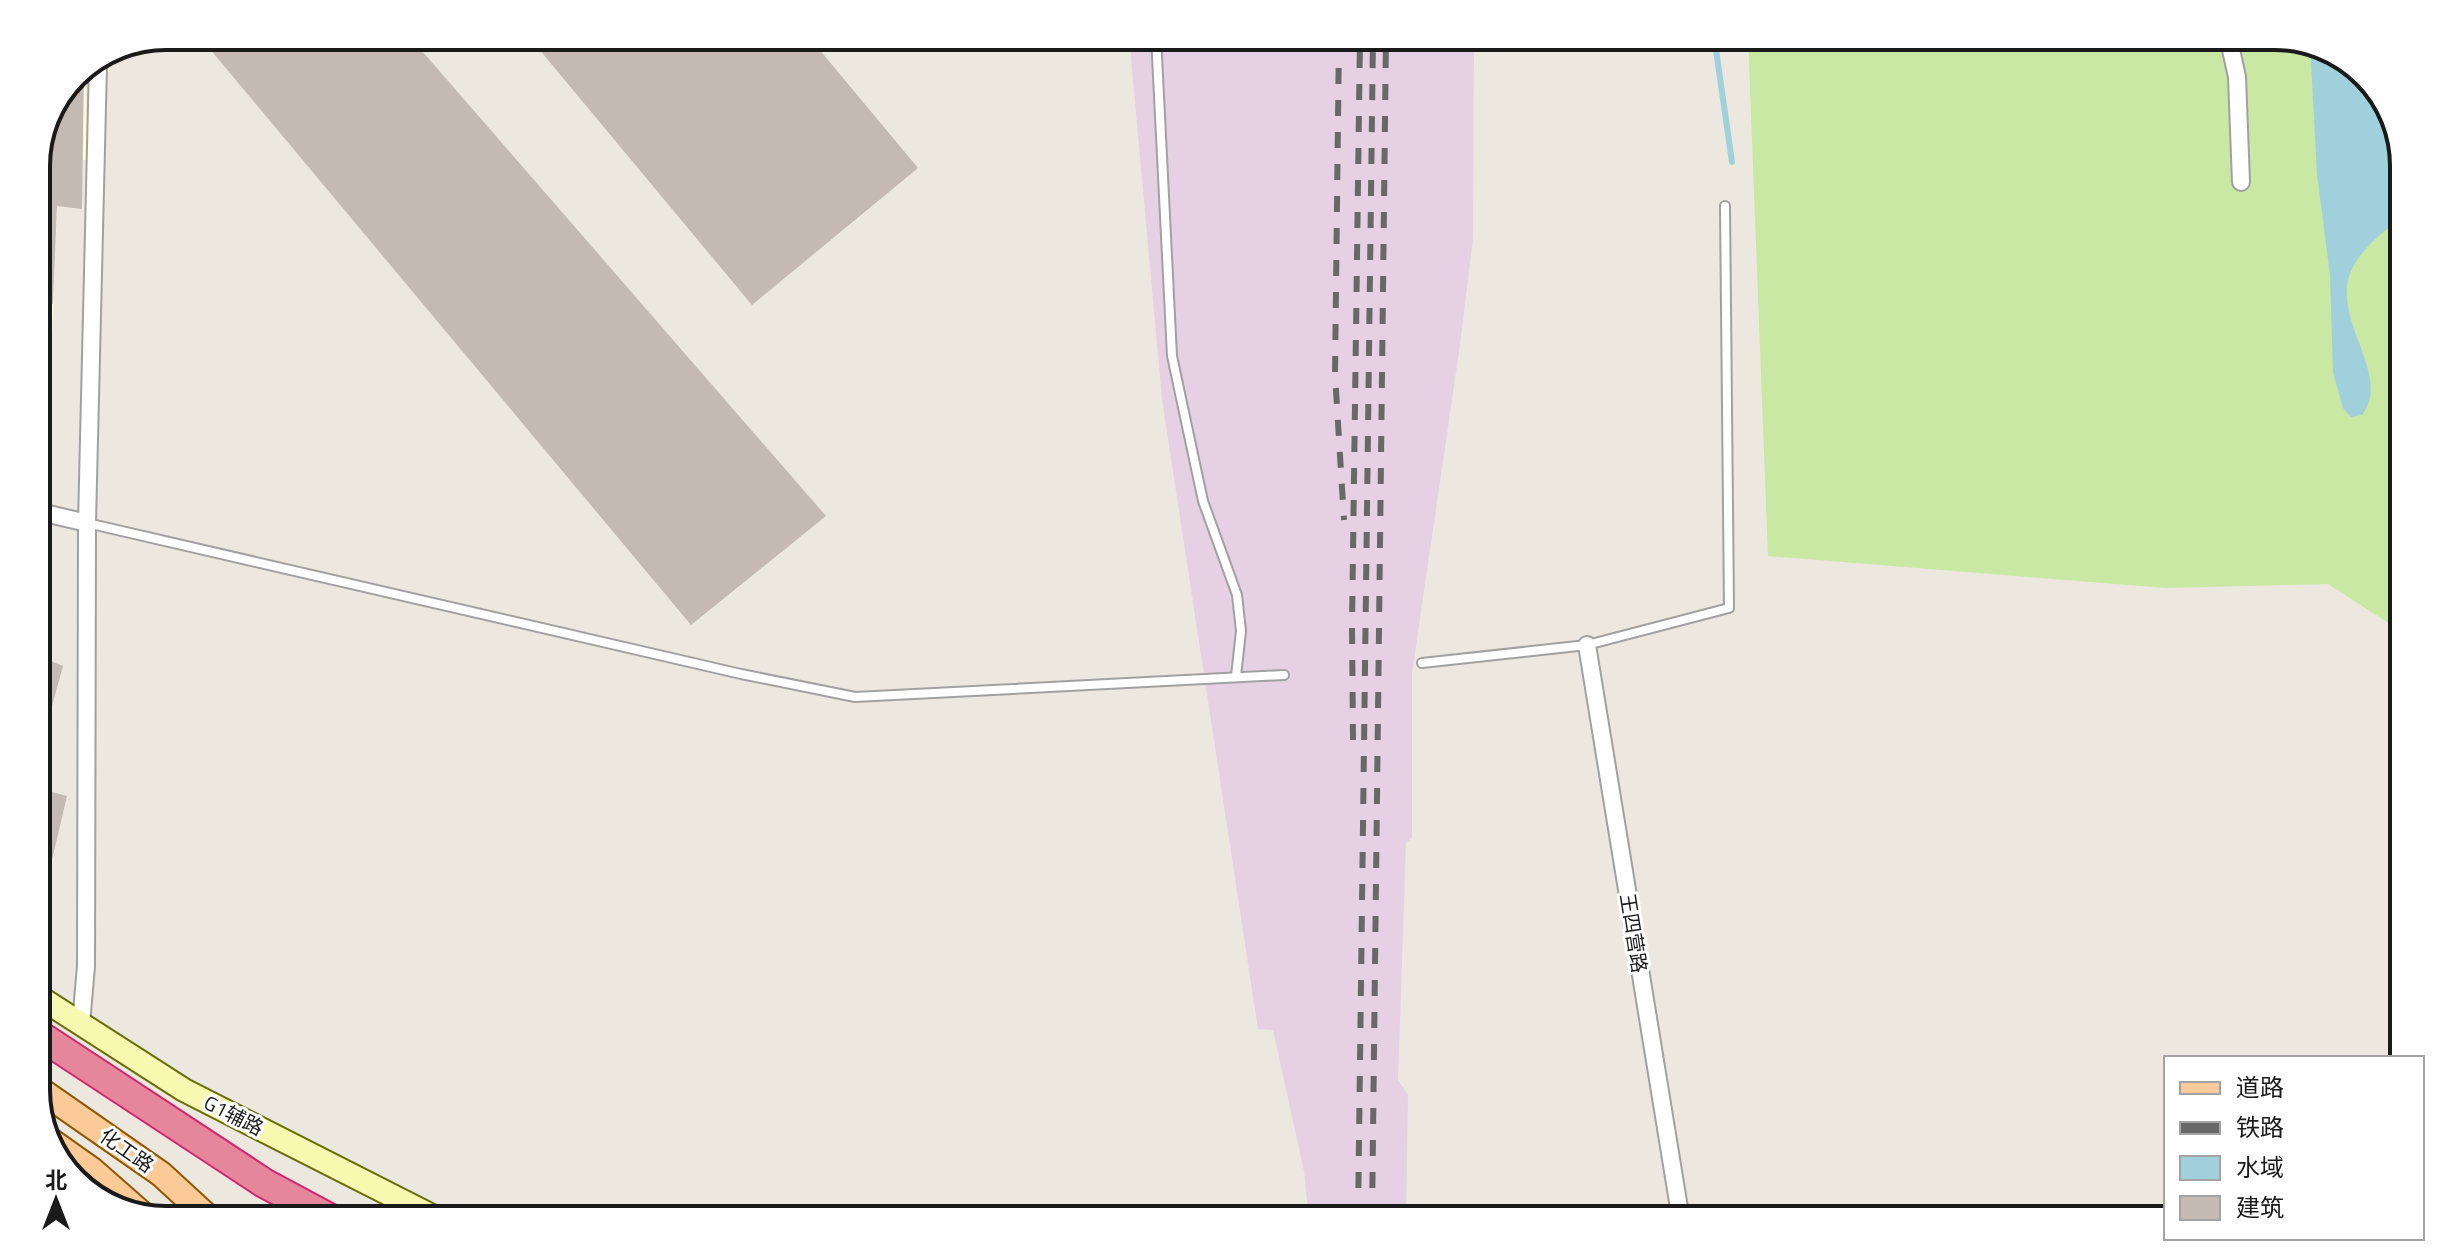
<svg xmlns="http://www.w3.org/2000/svg" width="2440" height="1256" viewBox="0 0 2440 1256" font-family="'Titillium Web','Noto Sans SC',sans-serif">
<style>
.industrial{fill:#e5d1e3}
.education{fill:#fffcd6}
.grass{fill:#c9e8a4}
.water{fill:#9fd0db}
.lines{fill:none;stroke-linecap:round;stroke-linejoin:round}
.stream{stroke:#9fd0db;stroke-width:6}
.building{fill:#c4b9b3}
.lane-casing{stroke:#a1a1a1;stroke-width:12}
.street-casing{stroke:#a1a1a1;stroke-width:20}
.secondary-casing{stroke:#686e05;stroke-width:26}
.primary-casing{stroke:#905801;stroke-width:28}
.highway-casing{stroke:#d3246a;stroke-width:32}
.lane{stroke:#fff;stroke-width:8}
.street{stroke:#fff;stroke-width:16}
.secondary{stroke:#f9f8b1;stroke-width:22}
.primary{stroke:#fbca96;stroke-width:24}
.highway{stroke:#e5869d;stroke-width:28}
.rail{stroke:#686868;stroke-width:6;stroke-dasharray:16 16;stroke-linecap:butt}
.labels{text-anchor:middle;dominant-baseline:central;stroke-width:6;stroke-linejoin:round;paint-order:stroke}
.street-label{font-size:20px;fill:#1a1a1a;stroke:#fff}
.rim{fill:none;stroke:#1a1a1a;stroke-width:4}
</style>
<rect width="100%" height="100%" fill="#ece7df"/>
<!-- industrial -->
<polygon class="industrial" points="1129,36 1474,36 1473,238 1460,345 1412,673 1412,838 1406,843 1398,1080 1408,1095 1406,1220 1309,1220 1304,1171 1273,1030 1258,1029 1162,399"/>
<!-- education -->
<polygon class="education" points="86,69 86,160 59,160 51,361 36,361 36,158 74,74"/>
<!-- grass -->
<polygon class="grass" points="1748,36 2274,36 2332,50 2382,94 2404,158 2404,633 2328,584 2166,588 1768,556"/>
<!-- water -->
<path class="water" d="M2310 44 2332 50 2382 94 2404 158V216C2385 230 2366 245 2354 265 2325 315 2394 373 2362 415L2351 417 2343 408 2333 372 2330 275 2317 174Z"/>
<g class="lines">
<!-- stream -->
<polyline class="stream" points="1714,36 1732,162"/>
</g>
<!-- building -->
<g class="building">
<polygon points="199,36 409,36 826,516 691,625"/>
<polygon points="528,36 808,36 918,168 752,305"/>
<polygon points="84,70 82,209 57,206 53,304 36,304 36,158 74,74"/>
<polygon points="36,655 63,666 41,746 36,746"/>
<polygon points="36,788 67,796 42,902 36,901"/>
</g>
<g class="lines">
<defs>
<g id="lane">
<polyline points="1156,36 1172,356 1203,501 1237,595 1241,631 1236,676"/>
<polyline points="87,523 741,674 855,697 1284,675"/>
<polyline points="1422,663 1587,645 1729,608 1725,206"/>
</g>
<g id="street">
<polyline points="2228,36 2237,77 2241,182"/>
<polyline points="36,511 87,523"/>
<polyline points="1587,645 1681,1220"/>
<polyline points="81,1024 86,966 87,523 98,64"/>
</g>
<polyline id="secondary" points="36,995 184,1090 440,1220"/>
<g id="primary">
<polyline points="36,1087 161,1174 211,1220"/>
<polyline points="51,1141 92,1170 142,1214"/>
</g>
<polyline id="highway" points="36,1033 264,1183 333,1220"/>
</defs>
<!-- lane casing -->
<use href="#lane" class="lane-casing"/>
<!-- street casing -->
<use href="#street" class="street-casing"/>
<!-- secondary casing -->
<use href="#secondary" class="secondary-casing"/>
<!-- primary casing -->
<use href="#primary" class="primary-casing"/>
<!-- highway casing -->
<use href="#highway" class="highway-casing"/>
<!-- lane -->
<use href="#lane" class="lane"/>
<!-- street -->
<use href="#street" class="street"/>
<!-- secondary -->
<use href="#secondary" class="secondary"/>
<!-- primary -->
<use href="#primary" class="primary"/>
<!-- highway -->
<use href="#highway" class="highway"/>
<!-- rail -->
<g class="rail">
<polyline points="1339,36 1335,374 1344,520"/>
<polyline points="1353,740 1352,626 1360,36"/>
<polyline points="1358,1220 1373,36"/>
<polyline points="1372,1220 1386,36"/>
</g>
</g>
<g class="labels">
<!-- street labels -->
<g class="street-label">
<text transform="translate(1634 933) rotate(81)">王四营路</text>
<text transform="translate(234 1115) rotate(27)">G1辅路</text>
<text transform="translate(127 1150) rotate(35)">化工路</text>
</g>
</g>
<!-- crop -->
<path d="M0 0H2440V1256H0ZM166 50H2274A116 116 0 0 1 2390 166V1090A116 116 0 0 1 2274 1206H166A116 116 0 0 1 50 1090V166A116 116 0 0 1 166 50Z" fill="#fff" fill-rule="evenodd"/>
<path class="rim" d="M166 50H2274A116 116 0 0 1 2390 166V1090A116 116 0 0 1 2274 1206H166A116 116 0 0 1 50 1090V166A116 116 0 0 1 166 50Z"/>
<!-- legend -->
<rect x="2164" y="1056" width="260" height="184" fill="#ffffff" stroke="#a3a3a3" stroke-width="2"/>
<rect x="2180" y="1082" width="40" height="12" fill="#fbca96" stroke="#a3a3a3" stroke-width="2"/>
<text x="2236" y="1096" font-size="24" fill="#1a1a1a">道路</text>
<rect x="2180" y="1122" width="40" height="12" fill="#686868" stroke="#a3a3a3" stroke-width="2"/>
<text x="2236" y="1136" font-size="24" fill="#1a1a1a">铁路</text>
<rect x="2180" y="1156" width="40" height="24" fill="#9fd0db" stroke="#a3a3a3" stroke-width="2"/>
<text x="2236" y="1176" font-size="24" fill="#1a1a1a">水域</text>
<rect x="2180" y="1196" width="40" height="24" fill="#c4b9b3" stroke="#a3a3a3" stroke-width="2"/>
<text x="2236" y="1216" font-size="24" fill="#1a1a1a">建筑</text>
<!-- north arrow -->
<g transform="translate(56 1200)" stroke="#ffffff" stroke-width="6" paint-order="stroke">
<path d="M0-6L14 30L0 20L-14 30Z" fill="#1a1a1a"/>
<text y="-12" font-size="22" font-weight="bold" text-anchor="middle" fill="#1a1a1a">北</text>
</g>
</svg>
